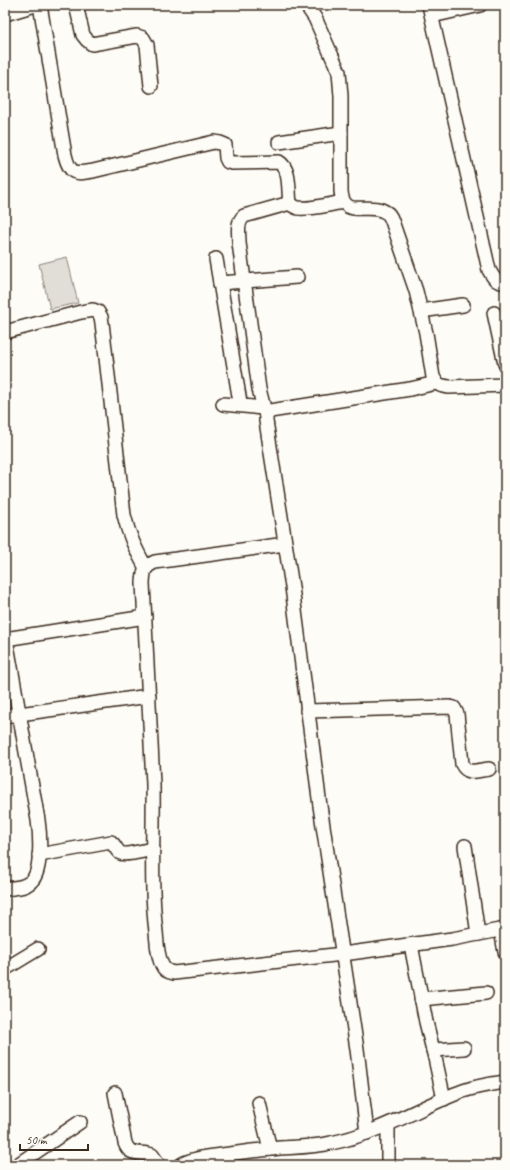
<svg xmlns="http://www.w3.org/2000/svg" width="510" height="1170" viewBox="0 0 510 1170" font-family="Caveat,sans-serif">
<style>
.green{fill:#e1ded7;stroke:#8e847a}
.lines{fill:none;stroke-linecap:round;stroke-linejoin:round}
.minor-casing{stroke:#3b2a1e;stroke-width:16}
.minor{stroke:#fdfcf7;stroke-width:13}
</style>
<rect width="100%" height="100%" fill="#fdfcf7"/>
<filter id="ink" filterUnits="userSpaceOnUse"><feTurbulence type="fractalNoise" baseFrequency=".025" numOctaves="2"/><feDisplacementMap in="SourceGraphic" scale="8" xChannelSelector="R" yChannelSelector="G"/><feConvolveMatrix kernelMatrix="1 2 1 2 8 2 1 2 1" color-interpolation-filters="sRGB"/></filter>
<g filter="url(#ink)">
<!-- green -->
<polygon class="green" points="67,257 78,303 50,309 39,264"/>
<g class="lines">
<defs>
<g id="minor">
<path d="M40 5 65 155C70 175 75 174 93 171L214 142 220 143 225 145 226 158 228 162 232 163 279 162C291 169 288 191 290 203 292 206 295 207 298 208 309 210 331 204 343 202"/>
<polyline points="76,5 83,35 87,40 92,44 137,36 143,38 147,45 151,86"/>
<path d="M306 5 315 18 339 72 341 96V191C343 221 370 200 387 213 389 214 391 218 392 221L416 291 426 333 433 377C437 385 441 386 449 387L505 385"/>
<path d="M429 5 489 270C493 277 496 283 505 282"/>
<polyline points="5,14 35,5"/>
<polyline points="432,16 480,5"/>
<polyline points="279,142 341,133"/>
<polyline points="216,259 240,402"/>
<polyline points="220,283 297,277"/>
<polyline points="421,311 463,305"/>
<polyline points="494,313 505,364"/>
<path d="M5 332 81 312 93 310 98 312 101 317 102 323 124 515C129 536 135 548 146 568"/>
<polyline points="223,404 263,408"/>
<path d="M266 416 259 389 239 243C239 233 236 223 244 216L290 203"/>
<path d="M285 544 155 562C143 567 144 572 143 583L153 784C154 833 150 883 156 932 157 942 157 955 162 965 164 970 168 972 174 973L343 954 452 939 505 929"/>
<polyline points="5,639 145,617"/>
<path d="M307 711 450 707 454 708 457 714 462 764C468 776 478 770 489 769"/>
<polyline points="5,716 149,696"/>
<polyline points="465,846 478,934"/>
<path d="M39 855 111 842C115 845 116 850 120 853 125 856 146 850 153 849"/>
<path d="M5 889C13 888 23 888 29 883 43 875 40 834 38 820L6 639"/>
<polyline points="501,930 505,952"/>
<polyline points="411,945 426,1022 435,1058 444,1099"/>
<polyline points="5,969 38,949"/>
<polyline points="421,999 486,993"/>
<polyline points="433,1050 464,1048"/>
<path d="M115 1093 125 1143C130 1157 140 1151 152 1155L159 1165"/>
<polyline points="259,1103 270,1149"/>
<polyline points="367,1133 357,1049 320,806 292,587 266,421 266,416 270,411 410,389 436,383"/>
<polyline points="17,1165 80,1122"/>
<path d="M181 1165C193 1158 209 1157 222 1155 242 1152 261 1150 280 1148 297 1147 314 1147 331 1143 378 1134 419 1107 463 1091 477 1086 491 1084 505 1082"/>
<polyline points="388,1165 388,1125"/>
</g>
</defs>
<!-- minor casing -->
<use href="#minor" class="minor-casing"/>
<!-- minor -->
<use href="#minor" class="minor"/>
</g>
</g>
<!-- margin -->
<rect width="510" height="1170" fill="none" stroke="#fdfcf7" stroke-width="20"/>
<rect x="10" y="10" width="490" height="1150" fill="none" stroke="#3b2a1e" stroke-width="1.5" filter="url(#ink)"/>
<!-- scale -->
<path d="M20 1144v6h68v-6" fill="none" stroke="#3b2a1e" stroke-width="2"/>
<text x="26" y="1144" font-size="12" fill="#3b2a1e" stroke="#fdfcf7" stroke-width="3" paint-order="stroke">50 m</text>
</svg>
